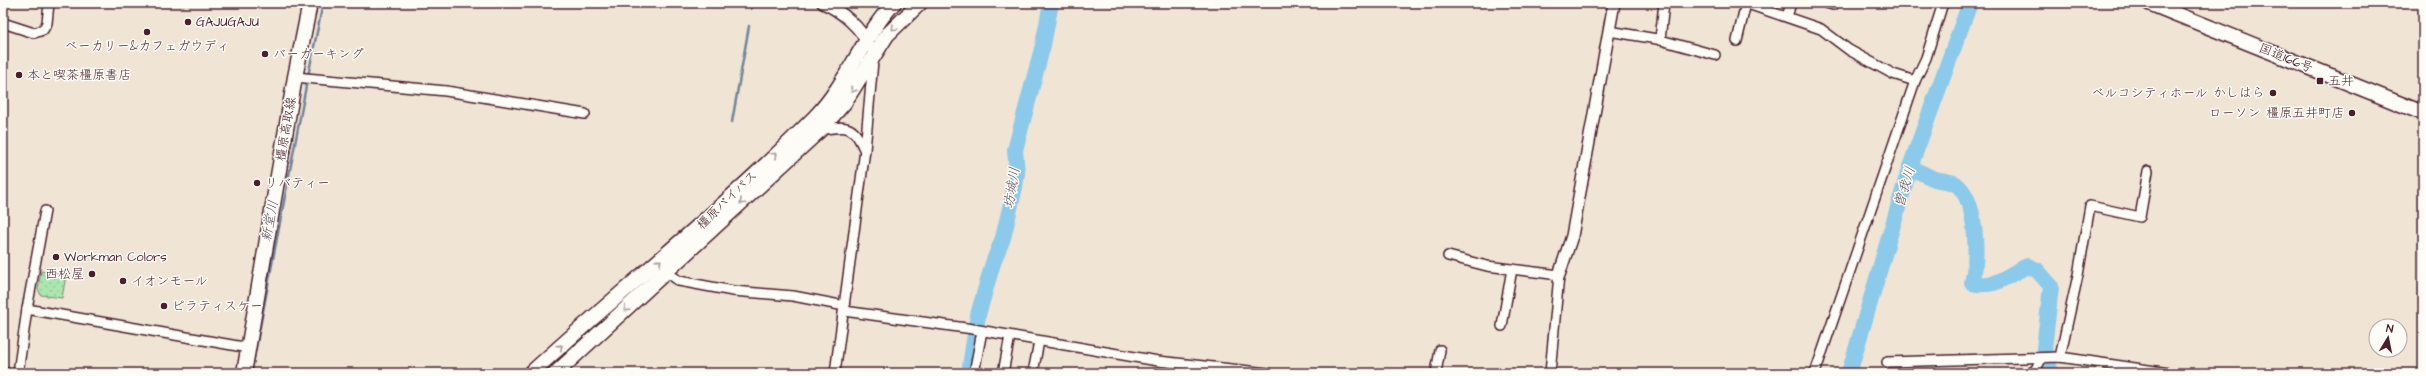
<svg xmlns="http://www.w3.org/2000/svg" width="2426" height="376" viewBox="0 0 2426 376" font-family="'Architects Daughter','Klee One',sans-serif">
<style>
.park{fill:url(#park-dots);stroke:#7a836d}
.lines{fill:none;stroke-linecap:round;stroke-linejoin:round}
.stream{stroke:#71869e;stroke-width:2.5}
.river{stroke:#8bcaeb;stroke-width:16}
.minor-casing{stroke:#4a1f2b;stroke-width:12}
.tertiary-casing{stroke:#4a1f2b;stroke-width:14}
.primary-casing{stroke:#4a1f2b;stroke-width:17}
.trunk-casing{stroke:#4a1f2b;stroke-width:17}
.minor{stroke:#fdfcf7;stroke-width:9}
.tertiary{stroke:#fdfcf7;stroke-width:11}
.primary{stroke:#fdfcf7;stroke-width:14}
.trunk{stroke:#fdfcf7;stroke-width:14}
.oneway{stroke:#ac999b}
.poi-dot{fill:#4a1f2b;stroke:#fdfcf7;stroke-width:1.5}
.labels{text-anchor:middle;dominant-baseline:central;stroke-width:3;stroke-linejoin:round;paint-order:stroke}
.poi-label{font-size:13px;fill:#4a1f2b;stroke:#fdfcf7;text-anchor:start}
.street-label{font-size:13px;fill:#4a1f2b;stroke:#fdfcf7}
.water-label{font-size:14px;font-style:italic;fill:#5e5265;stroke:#fdfcf7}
</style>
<defs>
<pattern id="park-dots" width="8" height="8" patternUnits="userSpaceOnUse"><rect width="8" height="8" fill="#a9e7af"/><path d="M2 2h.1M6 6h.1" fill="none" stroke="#93c697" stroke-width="1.8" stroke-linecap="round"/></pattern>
</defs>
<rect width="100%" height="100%" fill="#f0e4d4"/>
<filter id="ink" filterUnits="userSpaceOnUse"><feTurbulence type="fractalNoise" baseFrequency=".025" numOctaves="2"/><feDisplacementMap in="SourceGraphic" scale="8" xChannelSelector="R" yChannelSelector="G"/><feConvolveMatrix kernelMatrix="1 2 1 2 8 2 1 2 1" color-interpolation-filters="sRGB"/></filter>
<g filter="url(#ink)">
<!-- park -->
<polygon class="park" points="41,271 66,275 62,298 41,295 38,289"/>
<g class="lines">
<!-- stream -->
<g class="stream">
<polyline points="751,9 752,3"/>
<polyline points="308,76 323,3"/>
<polyline points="732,122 749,26"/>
<polyline points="252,369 307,81"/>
</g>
<!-- river -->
<g class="river">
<path d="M1910 167C1918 171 1927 176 1935 179 1942 181 1951 181 1956 184 1978 201 1978 258 1972 283 1998 289 2007 274 2028 266L2037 270 2051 286 2044 349 2051 373"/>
<polyline points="969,373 978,315 993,263 1003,238 1015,187 1017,173 1015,150 1043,45 1051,3"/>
<polyline points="1849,373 1910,167 1970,3"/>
</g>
<defs>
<g id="minor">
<polyline points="1745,3 1821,29 1849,50 1893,74 1915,81"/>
<polyline points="1826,3 1833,5"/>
<polyline points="1787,17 1791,3"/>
<polyline points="3,23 34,33 43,30 47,23 49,3"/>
<polyline points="1609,31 1657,39 1715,55"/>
<polyline points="1660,40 1664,3"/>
<polyline points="1737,41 1746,3"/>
<polyline points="295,77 446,91 585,114"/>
<path d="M820 130C845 126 853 123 864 149"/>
<polyline points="1448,256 1487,266 1559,275 1550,373"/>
<polyline points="667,272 679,281 733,291 793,296 845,306"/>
<polyline points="27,309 45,211"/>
<polyline points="844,311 973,329 1158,361 1268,373"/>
<polyline points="1502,326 1512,269"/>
<polyline points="2060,357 2078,275 2090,206 2140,217 2148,171"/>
<polyline points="1887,362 2060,357 2169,373"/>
<polyline points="3,372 6,373"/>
<polyline points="18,373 27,309 249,348"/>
<polyline points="835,373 865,150 873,61"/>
<polyline points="974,373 982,331"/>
<polyline points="1003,373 1010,336"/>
<polyline points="1033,373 1039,341"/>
<polyline points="1436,373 1440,350"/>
<polyline points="1815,373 1915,81 1926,58 1943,3"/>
<polyline points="2031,373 2036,369 2041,359"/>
</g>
<g id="tertiary">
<path d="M823 3C842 11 861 28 870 47"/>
<polyline points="1559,275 1572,236 1614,3"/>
</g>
<polyline id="primary" points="244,373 295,77 310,3"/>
<g id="trunk">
<polyline points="2149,3 2423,113"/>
<path d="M531 373C625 287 725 208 815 117 848 83 862 37 894 3"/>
<polyline points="556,373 820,130 844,103 887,35 920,3"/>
</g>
</defs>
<!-- minor casing -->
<use href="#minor" class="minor-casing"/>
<!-- tertiary casing -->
<use href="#tertiary" class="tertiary-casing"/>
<!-- primary casing -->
<use href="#primary" class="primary-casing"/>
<!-- trunk casing -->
<use href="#trunk" class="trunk-casing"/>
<!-- minor -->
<use href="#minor" class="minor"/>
<!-- tertiary -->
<use href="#tertiary" class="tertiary"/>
<!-- primary -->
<use href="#primary" class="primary"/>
<!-- trunk -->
<use href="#trunk" class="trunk"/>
</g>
<!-- one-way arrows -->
<defs><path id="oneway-chevron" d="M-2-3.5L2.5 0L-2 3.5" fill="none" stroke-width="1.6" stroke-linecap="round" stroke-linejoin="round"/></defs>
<g class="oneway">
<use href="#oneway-chevron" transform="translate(894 28) rotate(135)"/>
<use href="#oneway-chevron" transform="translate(853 90) rotate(123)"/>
<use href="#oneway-chevron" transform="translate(775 155) rotate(-43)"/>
<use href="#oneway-chevron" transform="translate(742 202) rotate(137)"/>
<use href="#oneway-chevron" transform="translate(659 262) rotate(-41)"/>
<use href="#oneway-chevron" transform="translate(626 309) rotate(138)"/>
<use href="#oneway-chevron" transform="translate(560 347) rotate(-41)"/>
</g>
</g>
<!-- markers -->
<g class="poi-dot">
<circle cx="188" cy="22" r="4"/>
<circle cx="147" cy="32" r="4"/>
<circle cx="265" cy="54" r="4"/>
<circle cx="19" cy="75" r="4"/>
<rect x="2316" y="77" width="8" height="8" rx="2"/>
<circle cx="2273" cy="93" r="4"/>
<circle cx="2352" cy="113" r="4"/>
<circle cx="257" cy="183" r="4"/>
<circle cx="56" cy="257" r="4"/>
<circle cx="92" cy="274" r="4"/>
<circle cx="123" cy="281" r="4"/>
<circle cx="164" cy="306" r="4"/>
</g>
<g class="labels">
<!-- poi labels -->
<g class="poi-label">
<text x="196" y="22">GAJUGAJU</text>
<text x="147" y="46" text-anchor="middle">ベーカリー&amp;カフェガウディ</text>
<text x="273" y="54">バーガーキング</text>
<text x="27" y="75">本と喫茶橿原書店</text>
<text x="2328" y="81">五井</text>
<text x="2265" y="93" text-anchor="end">ベルコシティホール かしはら</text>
<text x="2344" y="113" text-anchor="end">ローソン 橿原五井町店</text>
<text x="265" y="183">リバティー</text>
<text x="64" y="257">Workman Colors</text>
<text x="84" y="274" text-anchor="end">西松屋</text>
<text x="131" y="281">イオンモール</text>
<text x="172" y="306">ピラティスケー</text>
</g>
<!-- street labels -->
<g class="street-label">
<text transform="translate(2286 58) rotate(22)">国道166号</text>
<text transform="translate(286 129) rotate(-80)">橿原高取線</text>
<text transform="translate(727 200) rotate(-44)">橿原バイパス</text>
</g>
<!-- water labels -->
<g class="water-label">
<text transform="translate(1905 187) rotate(-73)">曽我川</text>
<text transform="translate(1012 188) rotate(-81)">坊城川</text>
<text transform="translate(270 221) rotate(-79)">新堂川</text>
</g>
</g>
<!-- margin -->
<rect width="2426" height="376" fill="none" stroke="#fdfcf7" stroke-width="16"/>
<rect x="8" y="8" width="2410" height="360" fill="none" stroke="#4a1f2b" stroke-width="1.5" filter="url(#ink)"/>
<!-- north arrow -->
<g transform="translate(2388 338) rotate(10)"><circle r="19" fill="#fdfcf7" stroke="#b5a4a5"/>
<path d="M0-3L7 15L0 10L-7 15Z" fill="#4a1f2b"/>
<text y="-6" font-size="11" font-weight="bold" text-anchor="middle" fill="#4a1f2b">N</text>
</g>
</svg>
